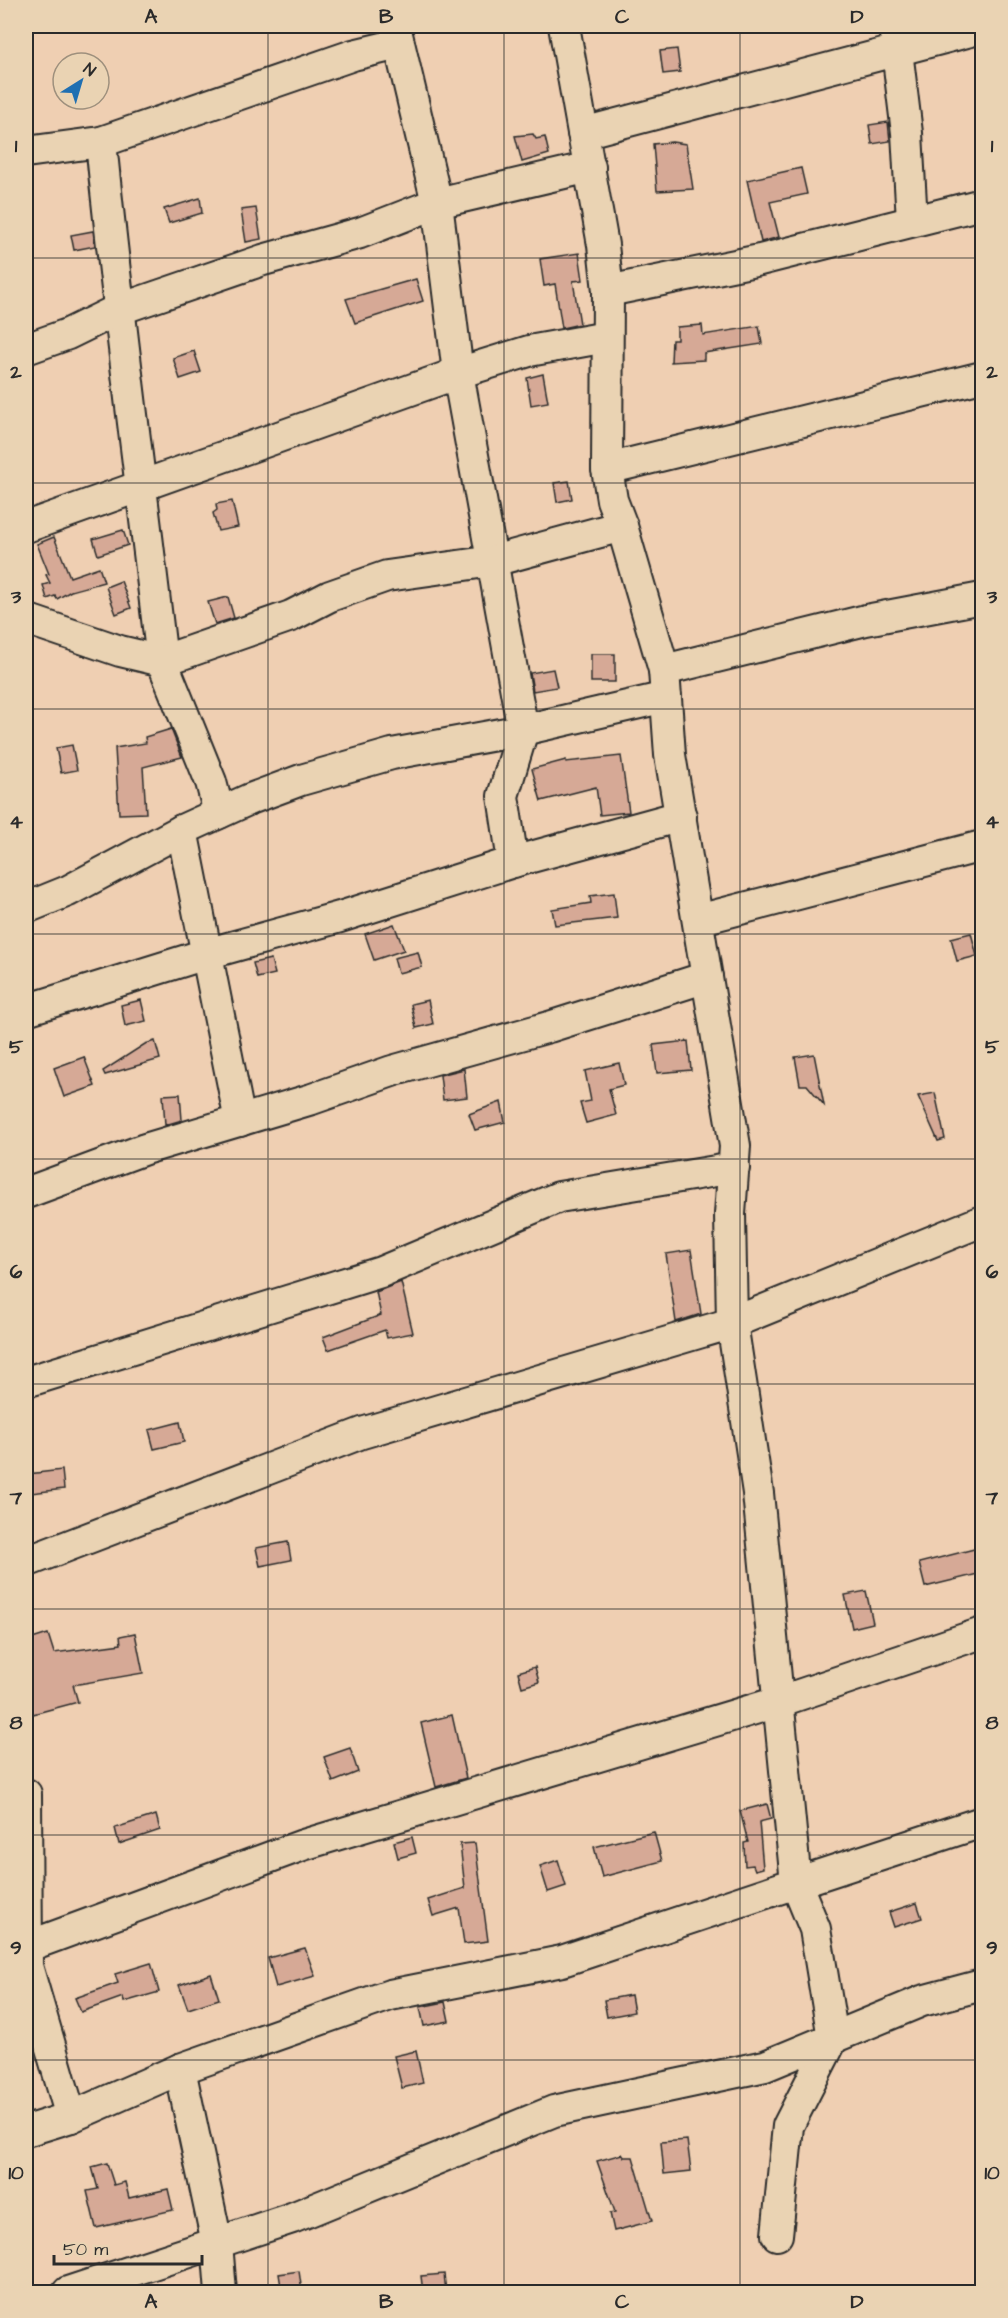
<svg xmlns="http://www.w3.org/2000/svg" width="1008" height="2318" viewBox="0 0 1008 2318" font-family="'Architects Daughter',sans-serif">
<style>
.building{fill:#d6a996;stroke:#2b2b2b;stroke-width:1.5}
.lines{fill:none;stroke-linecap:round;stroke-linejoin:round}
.minor-casing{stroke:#2b2b2b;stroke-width:34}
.minor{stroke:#ead3b3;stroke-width:30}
.grid{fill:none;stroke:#2b2b2b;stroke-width:1.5;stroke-opacity:0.55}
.neatline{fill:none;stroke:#2b2b2b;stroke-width:2}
.grid-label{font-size:20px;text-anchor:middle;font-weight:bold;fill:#2b2b2b}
</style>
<rect width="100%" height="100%" fill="#efcfb2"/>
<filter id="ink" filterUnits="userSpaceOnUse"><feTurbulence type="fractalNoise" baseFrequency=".0167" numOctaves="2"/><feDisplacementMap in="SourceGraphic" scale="12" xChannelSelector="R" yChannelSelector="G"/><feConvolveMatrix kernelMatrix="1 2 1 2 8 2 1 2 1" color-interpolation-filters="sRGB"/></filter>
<g filter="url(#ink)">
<!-- building -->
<g class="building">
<polygon points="677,49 680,72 663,74 660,51"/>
<polygon points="888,122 890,141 872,144 869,125"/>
<polygon points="533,134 536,139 545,137 549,154 522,162 515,136"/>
<polygon points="672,142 686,144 693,189 657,191 653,144"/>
<polygon points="801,168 807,194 770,202 779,237 761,242 747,180"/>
<polygon points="200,198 202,213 169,223 164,209"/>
<polygon points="256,208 261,239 246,242 241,210"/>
<polygon points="93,231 95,246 74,250 71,235"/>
<polygon points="579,253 583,280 573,281 580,324 562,328 555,284 544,286 540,259"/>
<polygon points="416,279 423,301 355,323 346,299"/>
<polygon points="702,325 703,335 759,326 762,344 704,353 704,360 671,362 672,340 677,340 677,327"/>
<polygon points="194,351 201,372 180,379 173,358"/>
<polygon points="543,374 548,402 531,405 527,378"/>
<polygon points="569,481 572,499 557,502 554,483"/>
<polygon points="232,501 238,527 218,531 213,513 217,510 216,504"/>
<polygon points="123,530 128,545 98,555 93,539"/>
<polygon points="54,537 70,577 99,567 104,582 71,591 57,599 55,596 47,599 43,585 50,583 46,575 49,574 37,544"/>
<polygon points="121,581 131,608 116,614 106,587"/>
<polygon points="228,597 234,618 215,624 208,602"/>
<rect x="591" y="654" width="24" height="28"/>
<polygon points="553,669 557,687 533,691 530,673"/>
<polygon points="171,729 182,757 143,767 146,813 119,814 115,748 146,743 145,737"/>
<polygon points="72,745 77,770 61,773 56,748"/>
<polygon points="621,756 629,812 600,815 596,787 541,801 532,769 566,760 566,762"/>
<polygon points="614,893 617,918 555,925 552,909 591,903 590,896"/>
<polygon points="394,924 404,950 374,960 365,934"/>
<polygon points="971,933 977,956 957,961 951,938"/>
<polygon points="418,952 422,967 398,973 394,958"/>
<polygon points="271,959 275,974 257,978 253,963"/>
<polygon points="141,1000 146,1021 125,1026 121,1005"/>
<polygon points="428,1000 433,1024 416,1028 411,1004"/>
<polygon points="155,1041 160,1059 105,1075 103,1071 145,1044"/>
<polygon points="688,1041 691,1070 657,1073 653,1045"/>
<polygon points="814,1054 824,1105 807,1085 800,1085 795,1057"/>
<polygon points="84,1057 95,1086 64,1097 54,1068"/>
<polygon points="619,1063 624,1085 609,1089 616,1115 586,1123 580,1103 591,1101 585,1071"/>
<polygon points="464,1069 467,1097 443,1100 440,1075"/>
<polygon points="935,1093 945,1139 938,1141 918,1096"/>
<polygon points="180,1094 182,1120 165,1125 163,1095"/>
<polygon points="501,1102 505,1122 475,1130 469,1114"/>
<polygon points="691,1250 701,1314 676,1322 666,1254"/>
<polygon points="401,1282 413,1333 387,1338 385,1330 328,1350 323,1337 381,1315 376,1292"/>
<polygon points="180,1422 184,1442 154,1449 149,1430"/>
<polygon points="62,1470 64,1489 31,1493 28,1474"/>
<polygon points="288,1542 291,1560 260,1566 256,1548"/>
<polygon points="982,1547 982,1573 925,1587 919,1563"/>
<polygon points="866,1591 873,1623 852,1628 845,1595"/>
<polygon points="135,1633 143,1673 73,1685 78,1702 33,1714 26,1684 26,1641 48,1634 54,1653 121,1644 120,1636"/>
<polygon points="535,1667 539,1682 522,1687 518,1672"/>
<polygon points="452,1715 466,1778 436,1787 421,1723"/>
<polygon points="350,1748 358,1772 333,1782 324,1757"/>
<polygon points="767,1804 771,1819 759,1822 763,1868 755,1870 753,1865 745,1866 744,1843 748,1842 740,1811"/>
<polygon points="156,1815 160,1830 119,1844 115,1828"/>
<polygon points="654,1832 662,1861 602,1877 594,1847"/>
<polygon points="412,1837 416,1853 398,1858 394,1842"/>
<polygon points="475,1843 488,1941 464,1944 459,1908 433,1916 428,1900 465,1888 460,1844"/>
<polygon points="558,1860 566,1886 548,1892 540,1866"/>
<polygon points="917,1903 922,1918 894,1927 889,1912"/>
<polygon points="305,1948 315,1976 276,1987 268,1958"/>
<polygon points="151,1963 159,1992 124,2002 123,1997 81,2012 75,1998 118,1983 115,1974"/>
<polygon points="211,1974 219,1999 188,2009 179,1985"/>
<polygon points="631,1995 634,2012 607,2017 604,2000"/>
<polygon points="445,2002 449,2021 424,2026 420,2007"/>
<polygon points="416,2051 423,2083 402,2088 394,2056"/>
<polygon points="687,2140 691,2171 664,2174 661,2142"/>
<polygon points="622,2154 624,2157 633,2157 652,2221 614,2231 610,2213 615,2212 597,2161"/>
<polygon points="107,2163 114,2185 125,2182 129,2198 168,2189 173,2210 96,2228 87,2191 98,2189 92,2167"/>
<polygon points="299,2271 302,2292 282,2292 279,2274"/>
<polygon points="444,2274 446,2292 423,2292 421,2276"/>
</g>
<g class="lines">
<defs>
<g id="minor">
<polyline points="395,26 437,203 458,373 523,730 503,796 513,862"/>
<polyline points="894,26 907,133 912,221"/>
<polyline points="583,133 982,28"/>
<path d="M101 142C118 316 142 488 162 661L291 616 330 596 387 576 493 561 622 526"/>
<polyline points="26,152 101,142 353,55 399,44"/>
<polyline points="608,291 760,260 982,204"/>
<polyline points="26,349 68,334 117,310 263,260 360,233 437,203 590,167"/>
<polyline points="607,469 982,377"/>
<polyline points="26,527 458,373 529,351 607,337"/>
<polyline points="26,619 120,651 162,661 211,782 219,813"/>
<polyline points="664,670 866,620 982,598"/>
<polyline points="182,830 240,1121"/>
<polyline points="26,908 68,891 182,830 250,799 301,780 392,754 523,730 666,697"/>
<polyline points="698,920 982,846"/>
<polyline points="26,1010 206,954 340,917 513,862 681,816"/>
<polyline points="26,1193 145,1149 312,1099 392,1071 549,1027 707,977"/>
<polyline points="26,1382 381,1272 559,1197 734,1168"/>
<polyline points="26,1562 362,1433 732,1323 982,1221"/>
<polyline points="26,1794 27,1966 71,2117"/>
<polyline points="26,1947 303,1845 778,1702 982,1633"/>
<polyline points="180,2069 217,2243 221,2292"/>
<polyline points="26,2131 71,2117 180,2069 390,1995 562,1961 796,1883 758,1493 732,1323 730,1214 735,1146 670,755 664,670 622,526 612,500 607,469 608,291 603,245 564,26"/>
<polyline points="777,2235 788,2126 833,2038 815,1929 796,1883 982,1822"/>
<polyline points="68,2292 292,2218 554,2111 765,2066 922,2001 982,1985"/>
</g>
</defs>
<!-- minor casing -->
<use href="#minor" class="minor-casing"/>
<!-- minor -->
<use href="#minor" class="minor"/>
</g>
</g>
<!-- grid -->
<path class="grid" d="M268 26V2292M504 26V2292M740 26V2292M26 258H982M26 483H982M26 709H982M26 934H982M26 1159H982M26 1384H982M26 1609H982M26 1835H982M26 2060H982"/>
<!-- margin -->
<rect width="1008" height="2318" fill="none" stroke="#ead3b3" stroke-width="66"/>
<!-- north arrow -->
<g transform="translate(81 81) rotate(37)"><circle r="28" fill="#ead3b3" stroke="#9e907d" stroke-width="1.5"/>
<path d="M0-4.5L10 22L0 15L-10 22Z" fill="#1f6fb2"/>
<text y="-9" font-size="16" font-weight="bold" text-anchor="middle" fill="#2b2b2b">N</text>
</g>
<!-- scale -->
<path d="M54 2255v9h148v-9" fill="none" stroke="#2b2b2b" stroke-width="3"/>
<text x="63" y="2255" font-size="18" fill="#2b2b2b" stroke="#ead3b3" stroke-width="4.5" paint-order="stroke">50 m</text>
<rect x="33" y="33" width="942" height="2252" class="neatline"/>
<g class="grid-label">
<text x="151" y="23">A</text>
<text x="386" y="23">B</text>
<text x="622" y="23">C</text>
<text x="857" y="23">D</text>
<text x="16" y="152">1</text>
<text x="992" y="152">1</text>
<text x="16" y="378">2</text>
<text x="992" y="378">2</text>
<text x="16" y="603">3</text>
<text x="992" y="603">3</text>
<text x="16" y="828">4</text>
<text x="992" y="828">4</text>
<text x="16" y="1053">5</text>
<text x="992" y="1053">5</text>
<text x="16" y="1278">6</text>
<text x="992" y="1278">6</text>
<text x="16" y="1504">7</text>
<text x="992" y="1504">7</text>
<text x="16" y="1729">8</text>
<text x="992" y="1729">8</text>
<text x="16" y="1954">9</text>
<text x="992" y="1954">9</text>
<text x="16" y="2179">10</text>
<text x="992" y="2179">10</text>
<text x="151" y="2308">A</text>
<text x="386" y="2308">B</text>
<text x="622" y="2308">C</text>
<text x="857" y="2308">D</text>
</g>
</svg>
